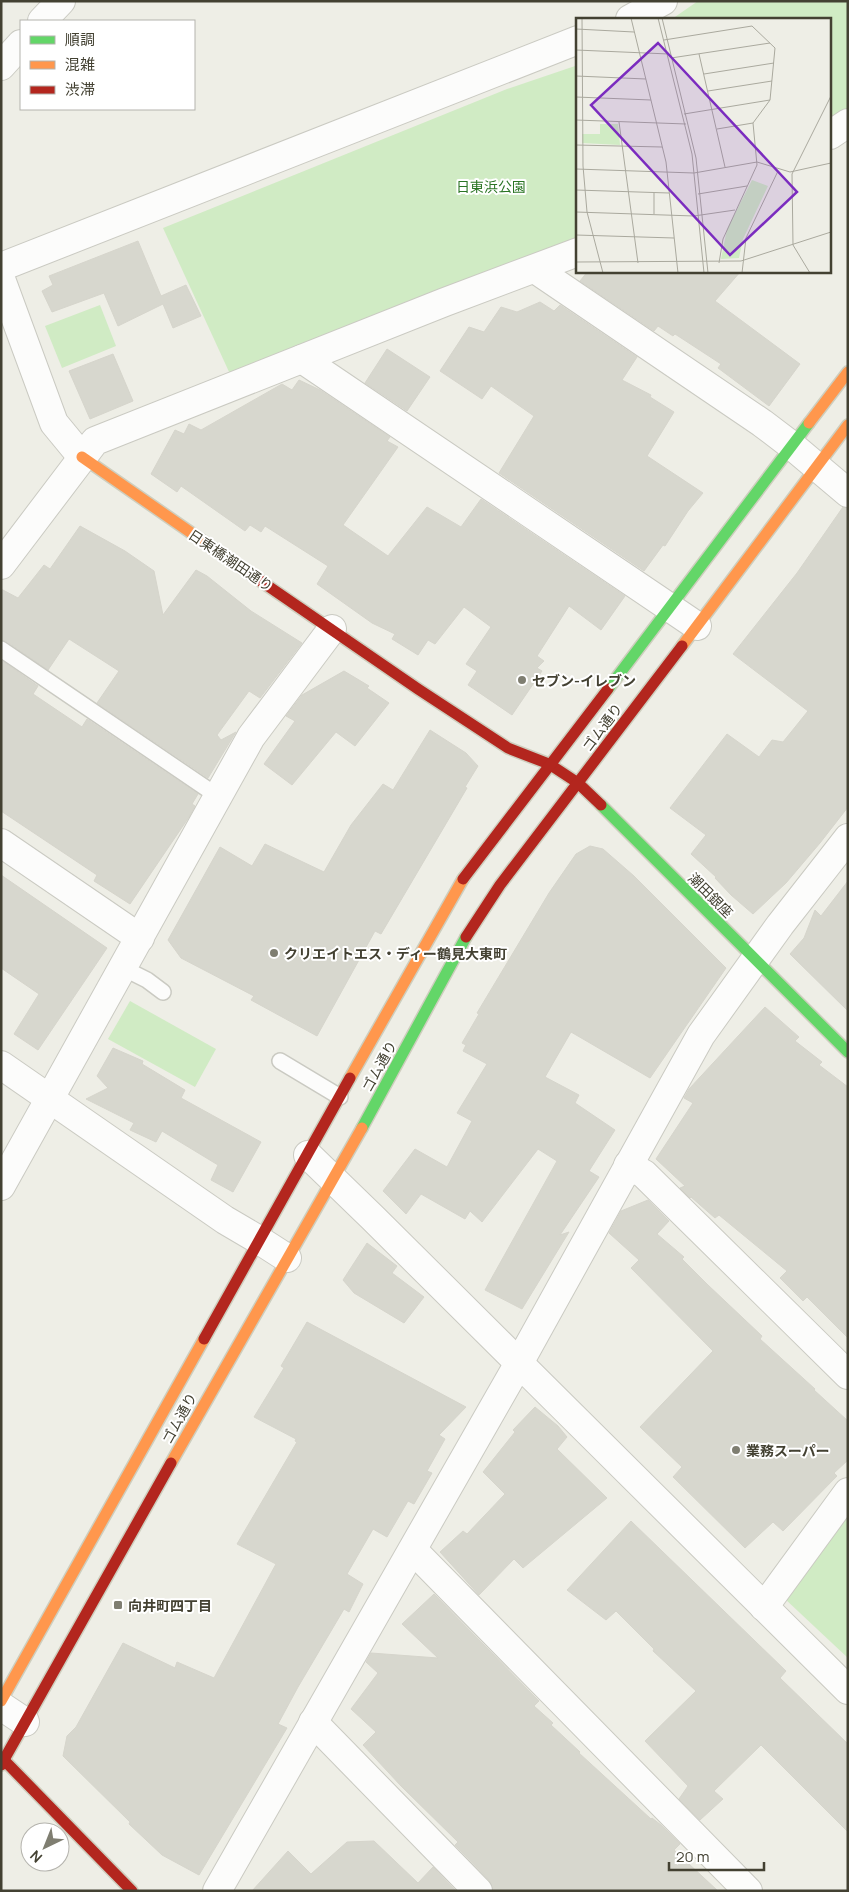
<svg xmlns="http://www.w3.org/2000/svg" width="849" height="1892" viewBox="0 0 849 1892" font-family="Manrope,'Noto Sans JP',sans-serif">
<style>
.green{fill:#d0ebc4}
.building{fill:#d7d7ce;stroke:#d6d5cc}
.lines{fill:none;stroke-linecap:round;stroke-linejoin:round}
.lane-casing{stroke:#cacac2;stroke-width:18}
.street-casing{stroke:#cacac2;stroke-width:30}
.fast-casing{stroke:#cecebe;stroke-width:14}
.slow-casing{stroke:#cecebe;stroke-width:14}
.jam-casing{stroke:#cecebe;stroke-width:14}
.lane{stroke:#fcfcfb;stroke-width:15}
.street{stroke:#fcfcfb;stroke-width:28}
.fast{stroke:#63d668;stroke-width:11}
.slow{stroke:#ff974d;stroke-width:11}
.jam{stroke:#b3261e;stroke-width:11}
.poi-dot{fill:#7f7e71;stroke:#fff;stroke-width:2}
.labels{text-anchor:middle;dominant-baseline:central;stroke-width:4;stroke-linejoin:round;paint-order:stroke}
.park-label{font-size:14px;fill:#2b7525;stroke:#fff}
.street-label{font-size:14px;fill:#434132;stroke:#fff}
.poi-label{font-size:14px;font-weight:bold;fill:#434132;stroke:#fff;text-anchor:start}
.inset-road{fill:none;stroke:#aaa99e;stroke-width:1}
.view{fill:#7b2cbf;fill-opacity:0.15;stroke:#7b2cbf;stroke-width:2.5}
.inset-edge{fill:none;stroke:#434132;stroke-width:2.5}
</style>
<rect width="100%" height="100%" fill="#eeeee6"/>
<!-- green -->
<g class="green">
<polygon points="698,1 848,1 848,111 830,122 830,19 672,19"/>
<polygon points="578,65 578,243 230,374 163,228 507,89"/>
<polygon points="100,305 116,346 62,368 45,326"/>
<polygon points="130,1001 216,1049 195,1087 108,1039"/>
<polygon points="848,1512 848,1658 784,1598"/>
</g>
<!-- building -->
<g class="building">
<polygon points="138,241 161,296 186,285 201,316 173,328 163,304 118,326 104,293 52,312 42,291 53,285 49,276"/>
<polygon points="588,271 741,271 715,301 800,364 769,406 718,368 721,364 675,334 673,336 658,326 654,331 580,281"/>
<polygon points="540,302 554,311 560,305 637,357 622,380 651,395 650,397 674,412 647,456 703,493 688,511 665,546 663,545 644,571 499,473 534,416 491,386 482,399 440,371 469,327 484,332 501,307 517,312"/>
<polygon points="387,349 430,377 407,411 365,383"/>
<polygon points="113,354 133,401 90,419 69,371"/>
<polygon points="299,380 320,390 390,437 387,441 398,447 343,525 388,556 427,507 461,527 481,499 625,596 601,630 569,606 537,656 544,661 537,668 542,671 512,715 468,685 477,671 466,664 491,627 464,607 435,644 428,640 418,655 392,639 395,634 372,623 317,584 328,566 265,526 261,532 250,525 245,531 181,486 177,492 151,474 175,430 184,434 189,424 201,430 282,384 292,390"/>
<polygon points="843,507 848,508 848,807 820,843 786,883 753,914 731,895 715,878 716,877 691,854 706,835 670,808 727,734 759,757 772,740 783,742 808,711 733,654 797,573"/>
<polygon points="80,526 125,551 154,571 163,615 196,570 207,576 251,611 302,643 260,698 249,691 217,735 221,740 236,732 208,778 97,703 119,671 69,639 48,670 6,641 1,640 1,589 18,598 44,565 50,569"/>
<polygon points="1,660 38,686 33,694 82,727 87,719 198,794 192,804 195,806 189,817 130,904 94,881 97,875 1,811"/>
<polygon points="344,671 369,686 367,688 389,703 355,746 336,732 292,785 264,764 295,721 286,716 302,695"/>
<polygon points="430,730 466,753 478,766 465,787 467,788 381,934 375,931 317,1036 251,1000 254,996 181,958 168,940 220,847 252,866 265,844 324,872 351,825 383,784 393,790"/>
<polygon points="590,846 603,849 634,876 726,968 650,1078 571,1032 545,1077 579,1095 575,1103 615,1130 589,1171 599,1177 560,1235 569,1232 522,1309 485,1290 557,1161 538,1149 482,1222 470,1211 465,1219 421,1194 406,1214 383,1191 415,1149 447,1167 472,1121 457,1113 487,1064 463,1051 466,1045 462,1043 479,1014 477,1013 549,893 576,854"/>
<polygon points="1,875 107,948 38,1050 14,1034 39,994 1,968"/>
<polygon points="848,881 848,1011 790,954 804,938 815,910 821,916"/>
<polygon points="765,1007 799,1037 795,1041 822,1062 819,1065 848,1087 848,1338 807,1297 803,1301 780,1278 787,1271 719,1215 715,1218 691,1197 690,1198 680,1188 685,1186 656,1159 693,1103 684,1098 689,1089"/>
<polygon points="113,1048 143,1061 142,1064 185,1090 181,1098 261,1142 233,1192 211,1180 218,1165 162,1131 156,1142 130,1130 134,1123 86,1099 108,1088 97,1076"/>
<polygon points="648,1200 669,1221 657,1234 684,1257 682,1259 708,1285 762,1336 760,1339 815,1389 814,1390 848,1421 848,1460 834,1473 837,1476 783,1531 773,1522 745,1548 673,1477 682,1467 640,1427 713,1351 631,1268 639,1260 609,1233 621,1211"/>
<polygon points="367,1243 397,1266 392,1273 424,1297 404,1323 354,1293 343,1280"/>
<polygon points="307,1322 466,1407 439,1435 445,1439 427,1471 432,1473 414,1504 408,1501 387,1537 373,1529 347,1574 363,1584 349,1612 344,1609 298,1687 278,1724 287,1728 199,1875 162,1855 129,1824 130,1822 63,1756 67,1736 76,1727 123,1643 175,1668 177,1662 214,1678 276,1564 237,1544 297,1442 295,1441 296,1439 254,1417 284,1368 281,1366"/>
<polygon points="535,1407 558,1426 567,1437 557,1449 607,1498 523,1568 514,1559 479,1595 440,1552 463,1531 467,1534 505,1494 483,1472 515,1432 513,1430"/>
<polygon points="631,1521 786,1671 780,1678 848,1744 848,1832 761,1745 714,1791 723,1799 700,1820 679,1799 688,1786 645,1741 696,1691 653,1651 654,1649 616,1611 606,1620 567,1590"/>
<polygon points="434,1594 539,1701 534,1706 553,1723 551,1725 580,1752 579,1753 651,1819 652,1818 661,1825 680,1844 674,1850 718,1891 493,1891 489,1880 455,1845 458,1842 401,1786 363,1745 376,1732 351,1709 378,1673 366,1662 371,1653 438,1658 402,1624"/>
<polygon points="374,1841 418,1883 433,1867 456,1891 252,1891 288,1851 311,1874 347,1842"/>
</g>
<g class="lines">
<defs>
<g id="lane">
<polyline points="1,649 219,797"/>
<polyline points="123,968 147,980 163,992"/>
<polyline points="280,1061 340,1097"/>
</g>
<g id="street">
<polyline points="630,19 663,1"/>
<polyline points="42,21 61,1"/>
<polyline points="1,66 21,44"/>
<polyline points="830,135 848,123"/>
<polyline points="1,267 578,40"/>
<polyline points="535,269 762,423 791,445 848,493"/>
<polyline points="1,279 54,423 82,457"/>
<polyline points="302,359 697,626"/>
<polyline points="1,565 95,441 445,302 578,252"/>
<polyline points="1,843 140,938"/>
<polyline points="1,1065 225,1220 259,1240 287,1258"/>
<polyline points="308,1155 373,1218 848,1690"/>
<polyline points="628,1165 644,1174 848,1375"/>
<polyline points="1,1186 251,737 332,629"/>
<polyline points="413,1550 748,1891"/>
<polyline points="764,1607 848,1492"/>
<polyline points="1,1706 25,1722"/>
<polyline points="313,1722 478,1891"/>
<polyline points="217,1891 519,1363 701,1035 780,925 848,838"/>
</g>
<g id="fast">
<polyline points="608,689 809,423"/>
<polyline points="601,805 848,1052"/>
<polyline points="362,1128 466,937"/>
</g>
<g id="slow">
<polyline points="809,423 848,372"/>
<polyline points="82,457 249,573"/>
<polyline points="682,646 848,425"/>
<polyline points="350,1078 463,879"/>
<polyline points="171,1463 362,1128"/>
<polyline points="1,1701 204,1339"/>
</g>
<g id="jam">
<polyline points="249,573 418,689 508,748 549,764 578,783 601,805"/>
<polyline points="463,879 608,689"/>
<polyline points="466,937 500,885 682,646"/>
<polyline points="204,1339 350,1078"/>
<polyline points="1,1757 132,1891"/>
<polyline points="1,1765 171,1463"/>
</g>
</defs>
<!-- lane casing -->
<use href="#lane" class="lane-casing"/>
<!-- street casing -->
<use href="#street" class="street-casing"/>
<!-- fast casing -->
<use href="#fast" class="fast-casing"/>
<!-- slow casing -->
<use href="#slow" class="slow-casing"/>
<!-- jam casing -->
<use href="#jam" class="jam-casing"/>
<!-- lane -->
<use href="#lane" class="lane"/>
<!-- street -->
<use href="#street" class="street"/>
<!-- fast -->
<use href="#fast" class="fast"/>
<!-- slow -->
<use href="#slow" class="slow"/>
<!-- jam -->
<use href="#jam" class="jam"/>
</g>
<!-- markers -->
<g class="poi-dot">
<circle cx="522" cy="680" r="5"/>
<circle cx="274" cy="953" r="5"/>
<circle cx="736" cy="1450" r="5"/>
<rect x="113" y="1600" width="10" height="10" rx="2.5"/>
</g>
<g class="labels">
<!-- park labels -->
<g class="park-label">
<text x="491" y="186">日東浜公園</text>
</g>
<!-- street labels -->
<g class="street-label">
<text transform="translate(231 560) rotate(34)">日東橋潮田通り</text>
<text transform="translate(602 727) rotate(-53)">ゴム通り</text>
<text transform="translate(711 895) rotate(45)">潮田銀座</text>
<text transform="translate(379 1066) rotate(-61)">ゴム通り</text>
<text transform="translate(179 1418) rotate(-61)">ゴム通り</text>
</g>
<!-- poi labels -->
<g class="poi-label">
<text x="532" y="680">セブン-イレブン</text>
<text x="284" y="953">クリエイトエス・ディー鶴見大東町</text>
<text x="746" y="1450">業務スーパー</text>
<text x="128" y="1605">向井町四丁目</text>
</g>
</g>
<!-- overview -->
<g transform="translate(576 18)">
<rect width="255" height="255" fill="#eeeee6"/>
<path d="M24 106H42L44 127 6 125V116H24ZM176 162 192 168 167 221 163 240 145 241 151 211Z" fill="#d0ebc4"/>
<path class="inset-road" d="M6 0 7 148 11 194 27 255M55 0 90 144 102 255M82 0 116 136 128 255M86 0 120 140 132 255M0 11 58 14M88 22 176 8 199 30 194 82 177 105 181 147 147 221 143 245M0 32 93 36M123 36 149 149M95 40 194 25M128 56 198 45M0 58 70 61M132 73 196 63M0 79 75 82M108 96 194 82M0 102 110 106M43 104 62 245M141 111 177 105M0 127 86 129M0 151 118 155 181 144 214 154 255 145M0 172 93 175M122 176 171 168M0 194 118 198 159 192M78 196V175M0 217 98 220M0 244 165 243 255 214M166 255 170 220 202 153M234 255 217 227 216 156 255 78"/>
<path class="view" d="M82 25 221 174 154 237 15 87Z"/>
<rect width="255" height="255" class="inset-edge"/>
</g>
<!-- border -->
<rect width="849" height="1892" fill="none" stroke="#434132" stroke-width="5"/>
<!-- legend -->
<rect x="20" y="20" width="175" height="90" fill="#ffffff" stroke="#b4b3ad"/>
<rect x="30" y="36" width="25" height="8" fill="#63d668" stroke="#b4b3ad"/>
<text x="65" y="45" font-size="15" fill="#434132">順調</text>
<rect x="30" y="61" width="25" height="8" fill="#ff974d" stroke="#b4b3ad"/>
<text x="65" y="70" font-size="15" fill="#434132">混雑</text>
<rect x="30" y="86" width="25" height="8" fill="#b3261e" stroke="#b4b3ad"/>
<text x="65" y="95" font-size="15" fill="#434132">渋滞</text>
<!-- north arrow -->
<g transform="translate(45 1847) rotate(223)"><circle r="24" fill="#ffffff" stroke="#b4b3ad"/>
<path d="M0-4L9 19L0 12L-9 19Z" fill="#7f7e71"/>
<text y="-8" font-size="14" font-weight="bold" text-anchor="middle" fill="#434132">N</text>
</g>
<!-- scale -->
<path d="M669 1862v8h95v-8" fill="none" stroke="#434132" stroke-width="2.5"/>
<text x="676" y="1862" font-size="15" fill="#434132" stroke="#ffffff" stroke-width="4" paint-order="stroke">20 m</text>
</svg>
